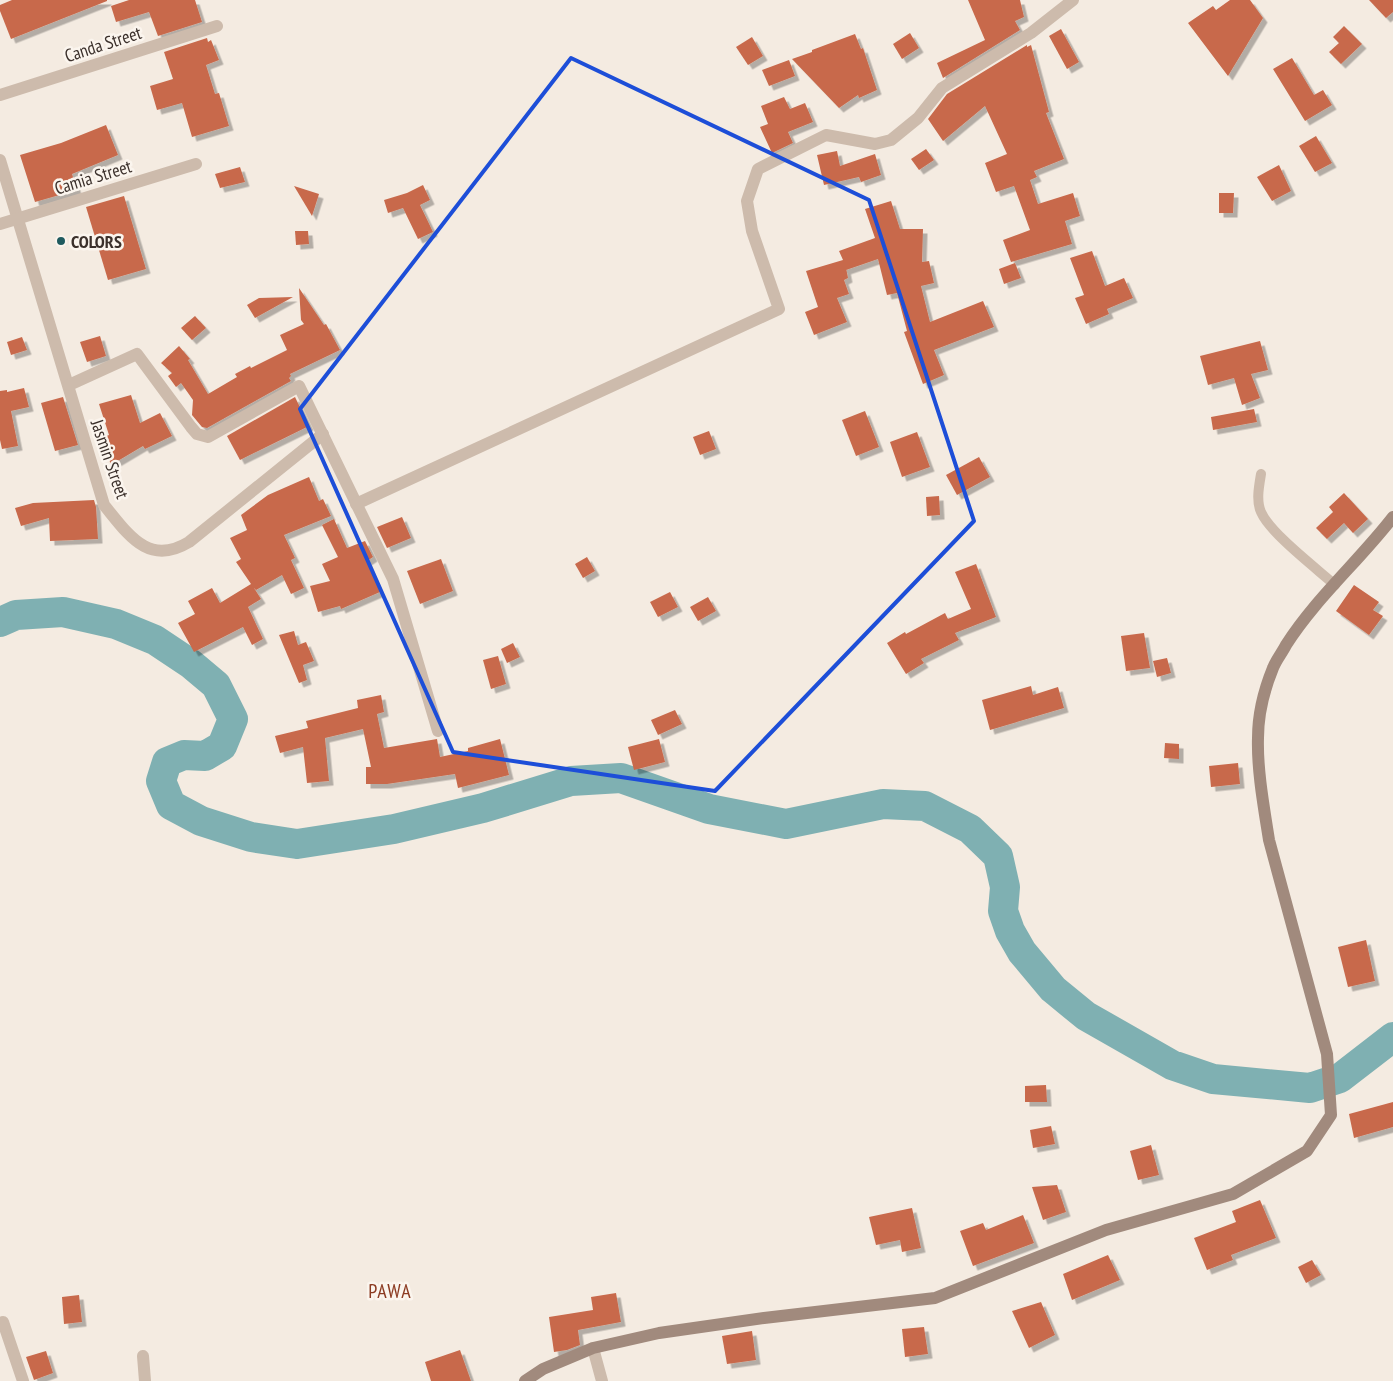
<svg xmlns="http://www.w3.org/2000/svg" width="1393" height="1381" viewBox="0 0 1393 1381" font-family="'PT Sans Narrow',sans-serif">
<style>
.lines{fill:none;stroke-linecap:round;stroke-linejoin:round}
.river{stroke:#7fb0b2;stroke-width:30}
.building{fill:#c8694b;filter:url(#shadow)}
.lane{stroke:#cdbbac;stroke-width:10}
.street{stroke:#cdbbac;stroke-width:12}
.secondary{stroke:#a18a7d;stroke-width:12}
.marked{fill:none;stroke:#1d4ed8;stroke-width:4;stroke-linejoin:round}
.poi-dot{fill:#1f5a5e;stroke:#fbf5ee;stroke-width:2}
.labels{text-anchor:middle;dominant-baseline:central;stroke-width:5;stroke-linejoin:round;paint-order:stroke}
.street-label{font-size:18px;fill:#3b302b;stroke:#fbf5ee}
.poi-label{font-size:18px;font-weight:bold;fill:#3b302b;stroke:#fbf5ee;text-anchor:start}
.quarter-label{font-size:20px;letter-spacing:1px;fill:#8c3b22;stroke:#fbf5ee}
</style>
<defs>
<filter id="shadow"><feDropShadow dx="4.5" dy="4.5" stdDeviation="0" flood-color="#0004"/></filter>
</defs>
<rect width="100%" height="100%" fill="#f4ebe1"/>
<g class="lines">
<!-- river -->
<polyline class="river" points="0,622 16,615 63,612 116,624 155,640 191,664 216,685 233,719 222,746 205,756 184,755 167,762 161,781 171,805 201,821 251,837 297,844 394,829 483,808 571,781 621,778 709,809 786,824 883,804 925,806 970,829 998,856 1005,887 1003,911 1010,931 1022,952 1053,989 1086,1016 1172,1065 1213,1079 1310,1088 1340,1078 1393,1037"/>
</g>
<!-- building -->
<g class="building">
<polygon points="12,0 107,0 107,1 11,39 0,11 0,5"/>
<polygon points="129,0 195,0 202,22 158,36 149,12 116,22 111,6"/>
<polygon points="968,0 1020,0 1024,17 1015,21 1020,30 943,78 937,63 985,40"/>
<polygon points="1230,0 1250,0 1263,18 1228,76 1188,23 1213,6 1216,10"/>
<polygon points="1369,0 1393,0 1393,12 1386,18"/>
<polygon points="1344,26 1362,44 1341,64 1329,52 1339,43 1333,37"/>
<polygon points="1061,29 1079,62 1067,69 1049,36"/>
<polygon points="910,33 919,48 902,59 893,44"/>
<polygon points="855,34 861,49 863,48 877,90 859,98 858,95 839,108 792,59 812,52 812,50"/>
<polygon points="752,37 763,56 748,65 736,47"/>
<polygon points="207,38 208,42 211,40 219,60 206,65 215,94 219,93 229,126 192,137 182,103 157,110 150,86 173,79 164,52"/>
<polygon points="1027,45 1027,47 1031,45 1049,112 1046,113 1064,159 1034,171 1037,177 1030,180 1038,204 1073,193 1080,216 1065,221 1072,244 1011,262 1003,240 1030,230 1014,186 996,192 985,163 1007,154 985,106 943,141 928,119 947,94"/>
<polygon points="1292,58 1314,95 1323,90 1332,105 1305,121 1273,69"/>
<polygon points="789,60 795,76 769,86 762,70"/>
<polygon points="784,97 790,109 805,103 813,122 788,132 793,143 772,153 760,127 768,124 761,106"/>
<polygon points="106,125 118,155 72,174 77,190 35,202 20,155 61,143"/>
<polygon points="1316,136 1332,163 1315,172 1299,146"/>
<polygon points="926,149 934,160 919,170 911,159"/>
<polygon points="837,151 840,166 875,154 881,175 861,182 859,177 824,185 817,155"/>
<polygon points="1279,165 1291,191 1272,201 1257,177"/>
<polygon points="240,167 245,182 220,188 215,174"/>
<polygon points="423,185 430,200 420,205 433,232 418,239 403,208 388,213 384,200 407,193"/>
<polygon points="294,186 319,194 312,216"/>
<polygon points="1219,193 1234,193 1233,213 1219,213"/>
<polygon points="124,196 146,269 108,280 86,207"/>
<polygon points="891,201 900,229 923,229 922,262 929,261 934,283 921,286 930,322 983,301 994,327 934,350 944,375 923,384 904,332 907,331 897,293 887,295 878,259 846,270 846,268 848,278 844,280 849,294 837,298 847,322 814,335 805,312 818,307 806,271 843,260 839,251 875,238 865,209"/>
<polygon points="295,231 308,231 309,244 296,245"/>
<polygon points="1092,251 1105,286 1124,278 1133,298 1107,309 1109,314 1086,324 1075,298 1084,295 1070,258"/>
<polygon points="1015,263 1021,278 1004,284 999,269"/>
<polygon points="299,288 324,325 326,324 340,350 290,374 291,376 289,378 291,381 207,428 202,427 192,415 193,400 181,383 176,387 168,376 172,373 161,363 179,346 190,359 188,360 208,394 237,377 235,374 250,366 251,368 287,350 280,335 304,324 301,320"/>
<polygon points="293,297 255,318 247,305 259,298"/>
<polygon points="195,316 206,328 192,340 181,328"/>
<polygon points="100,336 106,356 87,362 80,342"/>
<polygon points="22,337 27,350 11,355 7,342"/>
<polygon points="1260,341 1268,370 1251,374 1260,398 1242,405 1234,378 1208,385 1200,356"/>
<polygon points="24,388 29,407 11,411 18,446 2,449 0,440 0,391 7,390 7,392"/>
<polygon points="131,395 140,423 160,413 172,436 145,449 143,446 111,465 102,438 109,435 99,404"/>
<polygon points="63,397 78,445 55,451 41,403"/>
<polygon points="295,397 309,426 240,460 227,436"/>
<polygon points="1254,409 1257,422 1213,430 1211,417"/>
<polygon points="865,411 879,447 856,456 842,420"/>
<polygon points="709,431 716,449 700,455 693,437"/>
<polygon points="917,432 930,467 902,477 890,442"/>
<polygon points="979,457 990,477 957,495 946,475"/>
<polygon points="309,477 319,501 323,499 331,516 284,535 295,558 291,560 304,588 291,594 282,575 256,590 254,588 261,599 248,607 263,639 252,645 243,627 194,652 178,623 195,614 188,601 212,588 220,603 251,584 236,562 241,559 230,538 247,530 241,515 268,495"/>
<polygon points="1344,493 1368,519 1353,533 1344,523 1327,539 1316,528 1333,512 1329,507"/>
<polygon points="939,496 940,515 927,516 926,497"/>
<polygon points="94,500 96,507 98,539 50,541 49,518 21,526 15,508 33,503"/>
<polygon points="402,517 411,538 387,548 377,527"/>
<polygon points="334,519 347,548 365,541 373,557 367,561 380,592 341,609 340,606 318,612 310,586 330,581 322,564 338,557 322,525"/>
<polygon points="587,557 595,571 583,578 575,564"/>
<polygon points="441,559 453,591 420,604 407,571"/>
<polygon points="976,564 996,617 955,633 959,640 921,659 924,663 906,674 887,643 905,632 906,634 945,613 948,619 971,609 955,572"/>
<polygon points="1354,585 1379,602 1373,610 1383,616 1369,635 1336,611"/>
<polygon points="670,592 678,607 658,617 650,602"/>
<polygon points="708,597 716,611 698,621 690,607"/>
<polygon points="294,631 298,645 306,642 314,661 303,665 307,680 299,683 279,635"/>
<polygon points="1144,633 1150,668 1126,671 1121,636"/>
<polygon points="513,643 520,657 507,663 501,649"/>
<polygon points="498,656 506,684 491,689 483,660"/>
<polygon points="1167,658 1171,673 1157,677 1153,661"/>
<polygon points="1031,686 1033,695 1058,687 1064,708 990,730 982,700"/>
<polygon points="381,695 384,712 377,714 384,748 437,739 440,757 468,751 468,748 500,739 509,775 458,788 455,774 387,784 366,784 366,767 371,767 363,729 325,738 329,781 307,783 303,747 280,753 275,736 308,728 306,721 358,708 357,700"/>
<polygon points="675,710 682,724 658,735 651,720"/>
<polygon points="659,739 665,762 634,770 628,747"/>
<polygon points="1165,743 1179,744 1179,759 1164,758"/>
<polygon points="1238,763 1240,784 1211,787 1209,766"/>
<polygon points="1366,940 1375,981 1348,987 1338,947"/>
<polygon points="1046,1085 1047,1102 1025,1102 1025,1086"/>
<polygon points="1393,1102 1393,1127 1354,1138 1349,1114"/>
<polygon points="1051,1126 1055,1144 1033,1148 1030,1130"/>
<polygon points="1151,1145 1159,1175 1138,1180 1130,1151"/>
<polygon points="1057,1185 1066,1212 1043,1220 1032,1187"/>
<polygon points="1260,1200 1276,1238 1231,1255 1233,1260 1207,1270 1194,1238 1236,1222 1232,1211"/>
<polygon points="912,1208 921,1248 902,1252 900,1240 876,1245 869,1217"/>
<polygon points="1023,1215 1034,1243 973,1266 960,1231 983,1223 986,1230"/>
<polygon points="1108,1255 1120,1280 1072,1300 1063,1274"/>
<polygon points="1312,1260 1321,1275 1306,1283 1298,1267"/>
<polygon points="616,1293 621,1322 578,1330 580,1345 567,1350 554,1352 549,1317 593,1310 591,1297"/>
<polygon points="79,1295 82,1322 64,1324 62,1297"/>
<polygon points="1041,1302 1055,1335 1029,1348 1012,1311"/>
<polygon points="924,1327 928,1354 905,1357 902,1329"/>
<polygon points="752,1331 756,1360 727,1364 722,1336"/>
<polygon points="460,1350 471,1381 431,1381 425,1362"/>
<polygon points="46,1351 53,1373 34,1380 26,1357"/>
</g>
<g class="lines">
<!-- lane -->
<path class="lane" d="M1261 474C1259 486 1256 501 1261 512 1270 533 1316 568 1335 585"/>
<!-- street -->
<g class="street">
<polyline points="0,95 217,26"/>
<path d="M0 160 104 505C128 534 148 567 189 542L323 434"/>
<polyline points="0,224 196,164"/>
<polyline points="69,385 137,354 191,427 197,434 208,437 299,386 393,579 438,731"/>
<polyline points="356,504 779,309 752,231 747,201 758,169 826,135 875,144 891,140 918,118 942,88 1031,33 1073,0"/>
<polyline points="3,1322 23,1381"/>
<polyline points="593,1348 602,1381"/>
<polyline points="143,1356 145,1381"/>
</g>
<!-- secondary -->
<path class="secondary" d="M525 1381 543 1369 593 1348 659 1333 764 1318 935 1298 1106 1230 1233 1194 1307 1151 1331 1115 1327 1054 1269 840C1264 808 1257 770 1258 738 1258 715 1264 690 1273 668 1276 660 1282 653 1286 645 1316 598 1359 561 1393 517"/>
</g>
<!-- marked area -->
<path class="marked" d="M571 58 869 200 974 521 715 791 453 752 300 409Z"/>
<!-- markers -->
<circle class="poi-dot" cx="61" cy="241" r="5"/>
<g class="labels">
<!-- street labels -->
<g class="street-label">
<text transform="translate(103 44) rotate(-18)">Canda Street</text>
<text transform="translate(93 177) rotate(-17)">Camia Street</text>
<text transform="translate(110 459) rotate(71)">Jasmin Street</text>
</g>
<!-- poi labels -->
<g class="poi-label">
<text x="71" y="241">COLORS</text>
</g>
<!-- quarter labels -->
<g class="quarter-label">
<text x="390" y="1291">PAWA</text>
</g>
</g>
</svg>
